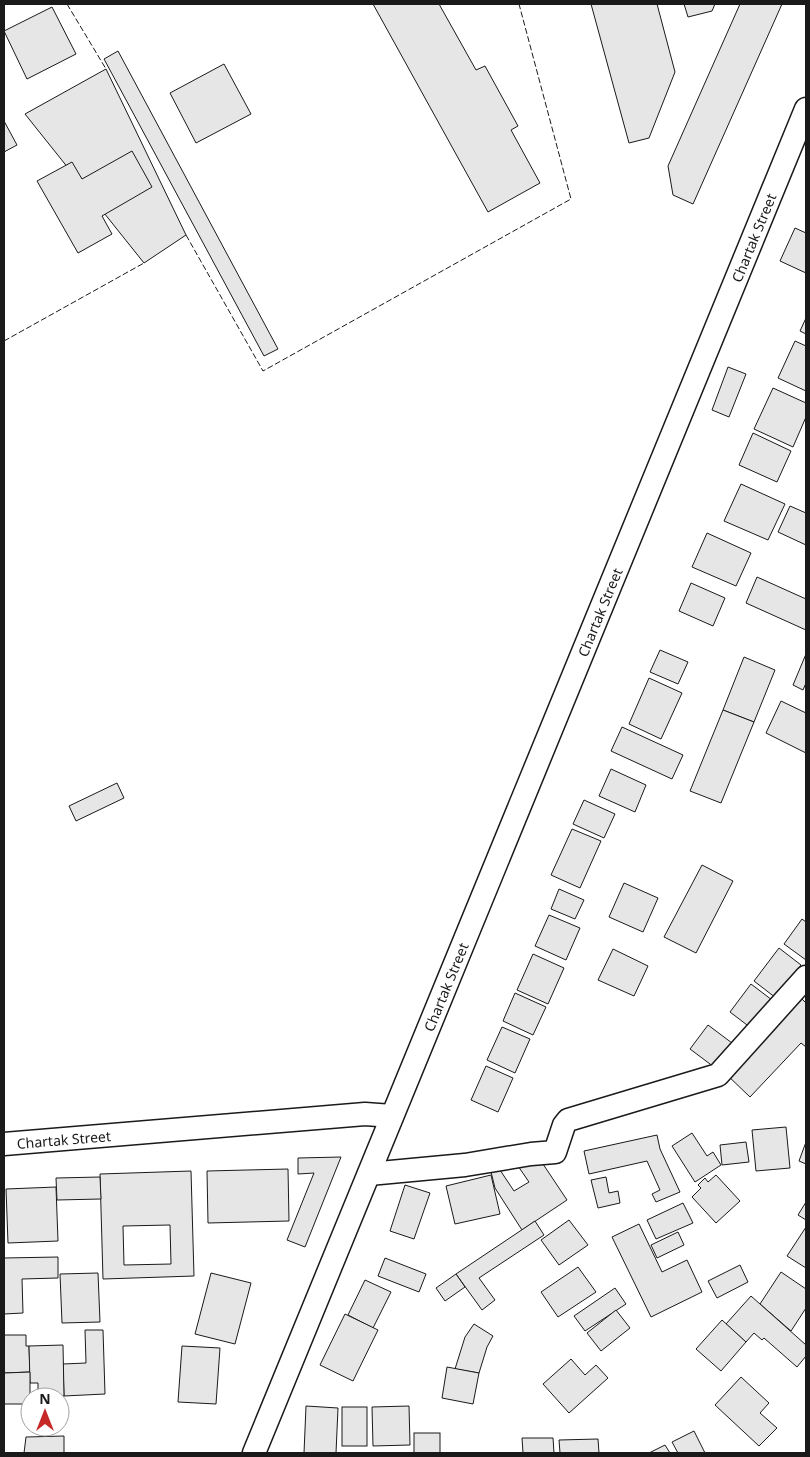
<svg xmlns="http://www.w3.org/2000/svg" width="810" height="1457" viewBox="0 0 810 1457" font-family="'Noto Sans',sans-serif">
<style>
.building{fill:#e6e6e6;stroke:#1a1a1a;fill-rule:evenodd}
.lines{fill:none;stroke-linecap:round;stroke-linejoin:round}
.minor-casing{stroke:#1a1a1a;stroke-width:25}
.minor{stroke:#fff;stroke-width:22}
.fence{stroke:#1a1a1a;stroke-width:1;stroke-dasharray:6 2.5;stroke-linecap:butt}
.labels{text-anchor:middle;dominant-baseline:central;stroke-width:4;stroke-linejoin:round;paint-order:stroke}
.street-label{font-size:14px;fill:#1a1a1a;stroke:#fff}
</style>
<rect width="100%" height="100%" fill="#fff"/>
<!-- building -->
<g class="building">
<polygon points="373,4 439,4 476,70 485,66 518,126 511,130 540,183 488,212"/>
<polygon points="591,4 657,4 675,72 649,138 629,143"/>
<polygon points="684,4 715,4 712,11 688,17"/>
<polygon points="740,4 782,4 693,204 673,195 668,166"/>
<polygon points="52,7 76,54 27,79 4,31"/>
<polygon points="118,51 278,349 264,356 104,59"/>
<polygon points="224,64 251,114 196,143 170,93"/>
<polygon points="106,69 186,235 144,263 25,114"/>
<polygon points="4,121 17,145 4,152"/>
<polygon points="132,151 152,187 102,216 112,234 78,253 37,181 72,162 82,179"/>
<polygon points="795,228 806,233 806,273 780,261"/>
<polygon points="806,318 806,334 800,331"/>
<polygon points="795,341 806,346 806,391 778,378"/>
<polygon points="728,367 746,374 729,417 712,410"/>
<polygon points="773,388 806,403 806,417 793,447 754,429"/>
<polygon points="753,433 791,451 777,482 739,465"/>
<polygon points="741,484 785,504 768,540 724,521"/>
<polygon points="790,506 806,513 806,545 778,532"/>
<polygon points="707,533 751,553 736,586 692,567"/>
<polygon points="757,577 806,599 806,630 746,603"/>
<polygon points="691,583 725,598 713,626 679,611"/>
<polygon points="660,650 688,662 678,684 650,672"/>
<polygon points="806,654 806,683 803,690 793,685"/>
<polygon points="744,657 775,670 754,722 723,710"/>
<polygon points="649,678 682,693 661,739 629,724"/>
<polygon points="781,701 806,713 806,753 766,733"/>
<polygon points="723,710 754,722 721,803 690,791"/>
<polygon points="622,727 683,755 672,779 611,751"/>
<polygon points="611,769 646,785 635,812 599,796"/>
<polygon points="117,783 124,798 76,821 69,806"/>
<polygon points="584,800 615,814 604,838 573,824"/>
<polygon points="572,829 601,841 580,888 551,875"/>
<polygon points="702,865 733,881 696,953 664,937"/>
<polygon points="624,883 658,898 643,932 609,917"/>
<polygon points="559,889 584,900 575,919 551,909"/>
<polygon points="549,915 580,928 566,960 535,946"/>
<polygon points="802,919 806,922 806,960 784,944"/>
<polygon points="779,948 801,965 776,998 754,981"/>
<polygon points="613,949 648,966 634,996 598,980"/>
<polygon points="533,954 564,968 548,1004 517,990"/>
<polygon points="751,984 772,1000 751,1028 730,1012"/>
<polygon points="515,993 546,1007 533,1035 503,1021"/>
<polygon points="798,995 806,1003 806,1047 801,1043 750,1097 725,1073"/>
<polygon points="708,1025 732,1043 714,1067 690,1049"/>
<polygon points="502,1027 530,1039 515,1073 487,1060"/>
<polygon points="486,1066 513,1078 498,1112 471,1100"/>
<polygon points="786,1127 790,1168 756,1171 752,1130"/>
<polygon points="692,1133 707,1156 713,1152 721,1165 695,1182 672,1146"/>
<polygon points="657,1135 660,1149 680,1192 656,1202 652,1194 660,1190 647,1161 589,1174 584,1151"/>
<polygon points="746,1142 749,1162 722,1165 720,1145"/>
<polygon points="806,1142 806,1164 799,1161"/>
<polygon points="341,1157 305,1247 287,1240 314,1173 298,1174 298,1158"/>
<polygon points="541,1161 567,1200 522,1230 495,1188 491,1172 500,1170 514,1191 529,1182 518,1166"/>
<polygon points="288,1169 289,1221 208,1223 207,1171"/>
<path d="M191 1171 194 1276 103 1279 100 1174ZM170 1225 171 1264 124 1265 123 1226Z"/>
<polygon points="491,1175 500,1214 455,1224 446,1186"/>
<polygon points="716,1175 740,1201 716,1223 692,1197 701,1188 698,1185 705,1178 708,1182"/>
<polygon points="100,1177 101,1199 57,1200 56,1178"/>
<polygon points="606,1177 609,1193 618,1191 620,1203 598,1208 591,1180"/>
<polygon points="405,1185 430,1193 414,1239 390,1231"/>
<polygon points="56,1187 58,1241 8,1243 6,1189"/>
<polygon points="806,1202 806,1220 798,1215"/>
<polygon points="683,1203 693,1223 656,1239 647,1220"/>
<polygon points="569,1220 588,1245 559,1265 541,1240"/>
<polygon points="535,1221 544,1235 479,1278 495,1300 482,1310 456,1274"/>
<polygon points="639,1224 662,1272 687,1260 702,1292 651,1317 612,1237"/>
<polygon points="806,1227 806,1268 787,1256"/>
<polygon points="678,1232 684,1245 657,1258 651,1245"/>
<polygon points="58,1257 58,1278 22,1279 23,1313 4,1314 4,1258"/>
<polygon points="385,1258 426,1274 419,1292 378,1276"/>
<polygon points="740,1265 748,1282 717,1298 708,1281"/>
<polygon points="578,1267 596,1292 558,1317 541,1292"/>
<polygon points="781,1272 806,1289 806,1308 791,1331 760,1304"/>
<polygon points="98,1273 100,1322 62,1323 60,1274"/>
<polygon points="211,1273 251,1283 235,1344 195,1334"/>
<polygon points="456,1274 465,1287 445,1301 436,1288"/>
<polygon points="365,1280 391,1292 373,1328 348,1315"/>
<polygon points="615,1288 626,1304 585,1331 574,1316"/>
<polygon points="751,1296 806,1345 806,1356 797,1367 764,1338 762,1340 754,1333 746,1342 726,1324"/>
<polygon points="616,1310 630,1328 601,1351 587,1333"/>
<polygon points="345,1314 378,1330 353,1381 320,1365"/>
<polygon points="722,1320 746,1342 721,1371 696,1349"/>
<polygon points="474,1324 493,1336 487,1347 479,1373 455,1369 465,1337"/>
<polygon points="85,1330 103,1330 105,1394 64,1396 63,1364 86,1363"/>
<polygon points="4,1335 26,1335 26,1346 29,1346 30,1372 4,1373"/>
<polygon points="63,1345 64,1396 44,1396 44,1390 38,1390 38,1383 30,1383 29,1346"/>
<polygon points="182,1346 220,1348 216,1404 178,1402"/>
<polygon points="571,1359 585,1375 596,1365 608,1378 569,1413 543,1384"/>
<polygon points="447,1367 479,1373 473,1404 442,1398"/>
<polygon points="30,1372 30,1404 4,1404 4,1373"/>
<polygon points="741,1377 769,1403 760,1413 777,1428 759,1446 715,1405"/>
<polygon points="306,1406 338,1408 336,1453 304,1453"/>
<polygon points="409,1406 410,1445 373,1446 372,1407"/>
<rect x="342" y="1407" width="25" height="39"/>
<polygon points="694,1431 705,1453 678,1453 672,1442"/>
<rect x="414" y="1433" width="26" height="20"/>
<polygon points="64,1436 64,1453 24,1453 26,1437"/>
<polygon points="522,1438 553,1438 554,1453 523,1453"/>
<polygon points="598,1439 599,1453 560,1453 559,1440"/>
<polygon points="665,1445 670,1453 649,1453"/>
</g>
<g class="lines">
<defs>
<g id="minor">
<path id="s1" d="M4 1144 365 1114 392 1116"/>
<polyline points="369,1174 465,1165 531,1154 555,1152 564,1125 568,1120 718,1075 806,977"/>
<path id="s2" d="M254 1453 806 109"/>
</g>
</defs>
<!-- minor casing -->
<use href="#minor" class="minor-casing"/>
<!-- minor -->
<use href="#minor" class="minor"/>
<!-- fence -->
<g class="fence">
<polyline points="67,4 106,69"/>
<polyline points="186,235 263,371 571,199 519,4"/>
<polyline points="4,341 144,263"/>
</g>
</g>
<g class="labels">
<!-- street labels -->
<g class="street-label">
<text stroke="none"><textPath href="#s2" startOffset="1314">Chartak Street</textPath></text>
<text stroke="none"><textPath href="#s2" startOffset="909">Chartak Street</textPath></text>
<text stroke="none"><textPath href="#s2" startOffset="504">Chartak Street</textPath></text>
<text stroke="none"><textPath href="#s1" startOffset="60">Chartak Street</textPath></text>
</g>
</g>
<!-- border -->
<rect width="810" height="1457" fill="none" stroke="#1a1a1a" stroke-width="10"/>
<!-- north arrow -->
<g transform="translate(45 1412)"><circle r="24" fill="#ffffff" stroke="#a3a3a3"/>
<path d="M0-4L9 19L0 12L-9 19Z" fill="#c62828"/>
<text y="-8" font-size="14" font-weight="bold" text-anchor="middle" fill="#1a1a1a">N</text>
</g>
</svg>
